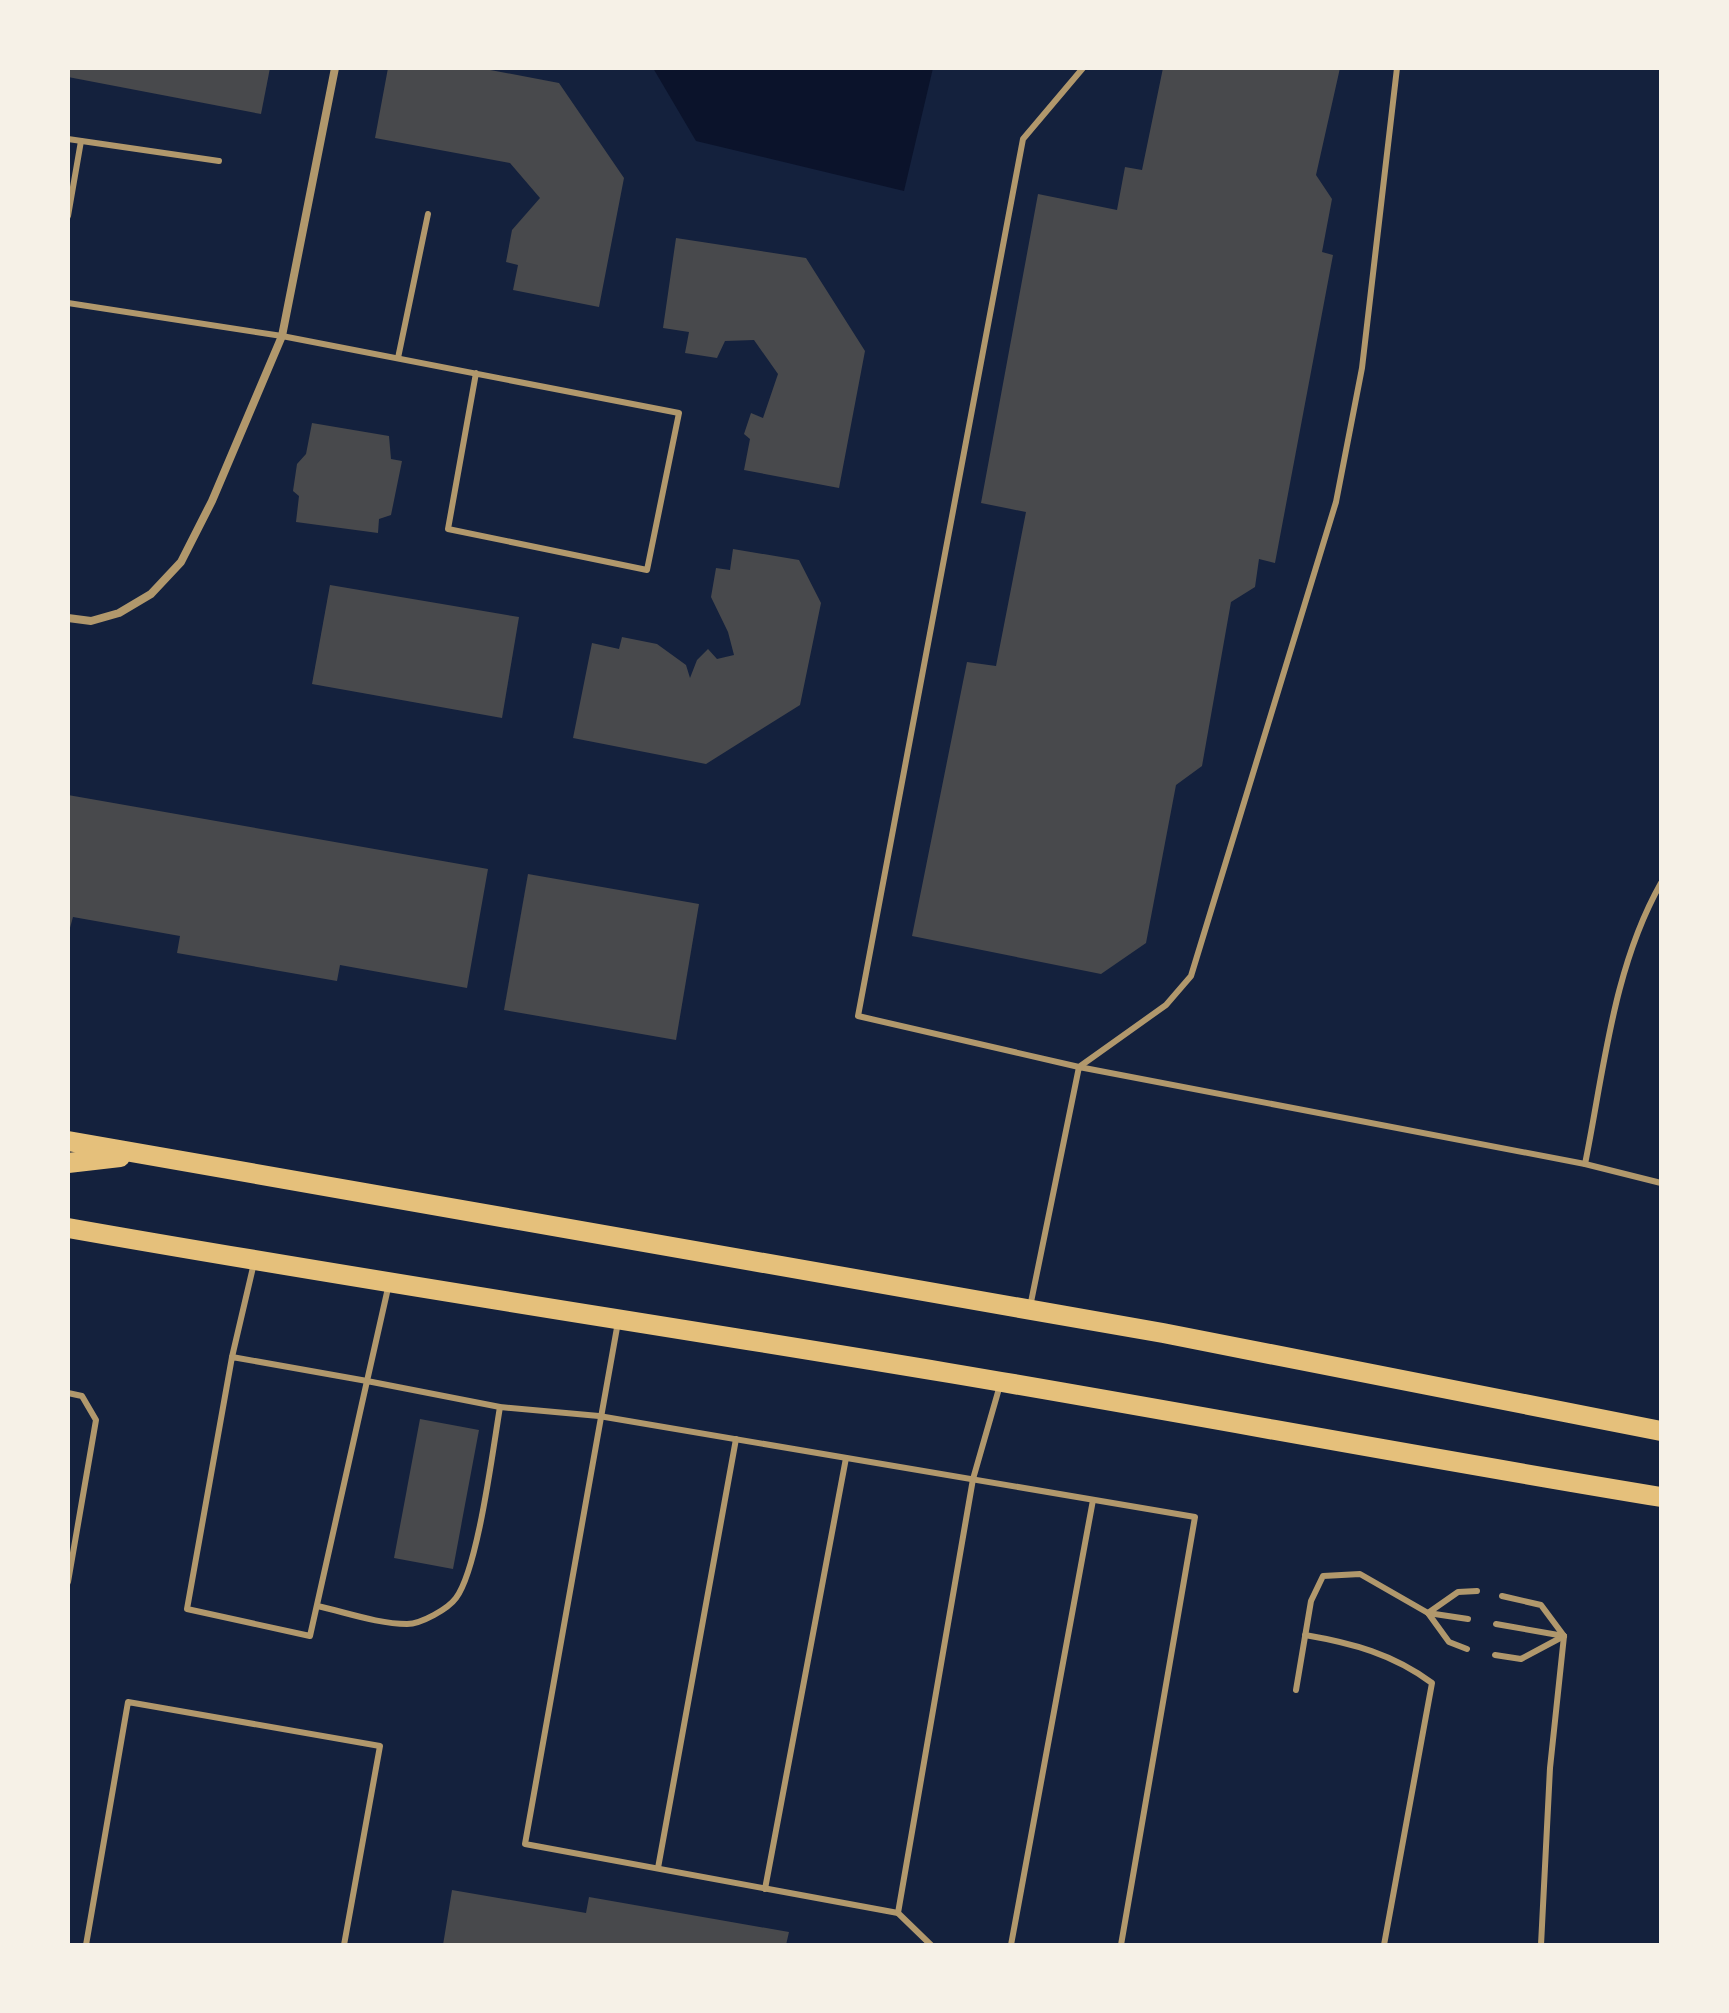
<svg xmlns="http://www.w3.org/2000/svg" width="1729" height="2013" viewBox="0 0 1729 2013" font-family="Arial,sans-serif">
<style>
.water{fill:#0b132b}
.building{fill:#48494c}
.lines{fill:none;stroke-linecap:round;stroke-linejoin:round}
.service{stroke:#b1986c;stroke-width:6}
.minor{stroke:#b1986c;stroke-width:8}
.primary{stroke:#e5c07b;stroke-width:20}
</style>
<rect width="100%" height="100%" fill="#14213d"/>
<!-- water -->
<polygon class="water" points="653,68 933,68 904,191 696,141"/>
<!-- building -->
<g class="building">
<polygon points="68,68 270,68 261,114 68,77"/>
<polygon points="388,68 480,68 559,83 624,178 599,307 513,290 518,265 506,262 512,230 540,198 510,163 375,138"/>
<polygon points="1163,68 1340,68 1316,175 1332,199 1322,252 1333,255 1275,563 1259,559 1255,587 1231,602 1202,766 1176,785 1146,943 1101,974 912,936 967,662 996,666 1026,512 981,503 1038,194 1117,210 1125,167 1142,170"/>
<polygon points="676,238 806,258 865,351 839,488 744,470 750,439 744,434 751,413 763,418 778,374 754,340 725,341 717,358 685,353 689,332 663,328"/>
<polygon points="312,423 389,436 391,459 402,461 391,515 379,519 378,533 296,522 299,496 293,491 297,464 306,454"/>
<polygon points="733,549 799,560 821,603 800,705 706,764 573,738 592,643 619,649 622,637 657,644 686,665 690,678 697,660 708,649 717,659 734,655 728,632 711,597 716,568 730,570"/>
<polygon points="330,585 519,617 502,718 312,684"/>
<polygon points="68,795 488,869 467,988 340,965 337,981 177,953 180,936 73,917 68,935"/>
<polygon points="528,874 699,904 676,1040 504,1010"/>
<polygon points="420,1419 479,1430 453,1569 394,1558"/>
<polygon points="452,1890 586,1913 589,1897 789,1932 786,1945 443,1945"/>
</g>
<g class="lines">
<!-- service -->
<g class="service">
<polyline points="1083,68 1023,139 858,1016 1079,1067 1166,1005 1191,976 1336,502 1362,368 1397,68"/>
<polyline points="68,139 219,161"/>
<polyline points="68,216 81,141"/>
<polyline points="68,303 282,336 679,413 647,570 448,529 476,373"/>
<polyline points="398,358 428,214"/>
<path d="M1585 1164C1604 1070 1613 968 1661 883"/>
<polyline points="388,1288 367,1381 232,1357 187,1609 310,1636 367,1381 500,1407 599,1416 1195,1517 1121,1945"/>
<polyline points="1030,1307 1079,1067 1585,1164 1661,1183"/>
<polyline points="618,1322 525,1844 898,1913"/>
<polyline points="232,1357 254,1263"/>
<polyline points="68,1393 82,1396 96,1420 68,1582"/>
<polyline points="1502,1596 1541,1605 1564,1636 1550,1768 1541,1945"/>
<path d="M317 1606C345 1612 378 1624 407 1624 421 1624 448 1609 456 1598 478 1569 493 1448 500 1407"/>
<polyline points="1428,1613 1458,1592 1477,1591"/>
<polyline points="1428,1613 1449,1642 1467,1649"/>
<polyline points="1496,1624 1564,1636"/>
<path d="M1305 1635C1352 1643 1393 1654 1432 1683L1384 1945"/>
<polyline points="1495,1655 1521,1659 1564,1636"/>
<polyline points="1296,1690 1311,1601 1323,1576 1360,1574 1428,1613 1468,1619"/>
<polyline points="658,1868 736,1439"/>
<polyline points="765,1889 846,1458"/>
<polyline points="86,1945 128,1702 380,1746 344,1945"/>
<polyline points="931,1945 898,1913 973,1479 1000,1385"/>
<polyline points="1011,1945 1093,1500"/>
</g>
<!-- minor -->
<polyline class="minor" points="68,618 91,621 119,613 151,594 181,562 212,501 282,336 335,68"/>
<!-- primary -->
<g class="primary">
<polyline points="68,1141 1163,1333 1661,1431"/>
<polyline points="68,1163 120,1157"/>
<path d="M68 1228C361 1280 655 1324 949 1373 1187 1413 1423 1458 1661 1497"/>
</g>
</g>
<!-- border -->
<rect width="1729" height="2013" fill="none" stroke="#f6f1e7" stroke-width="140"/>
</svg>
